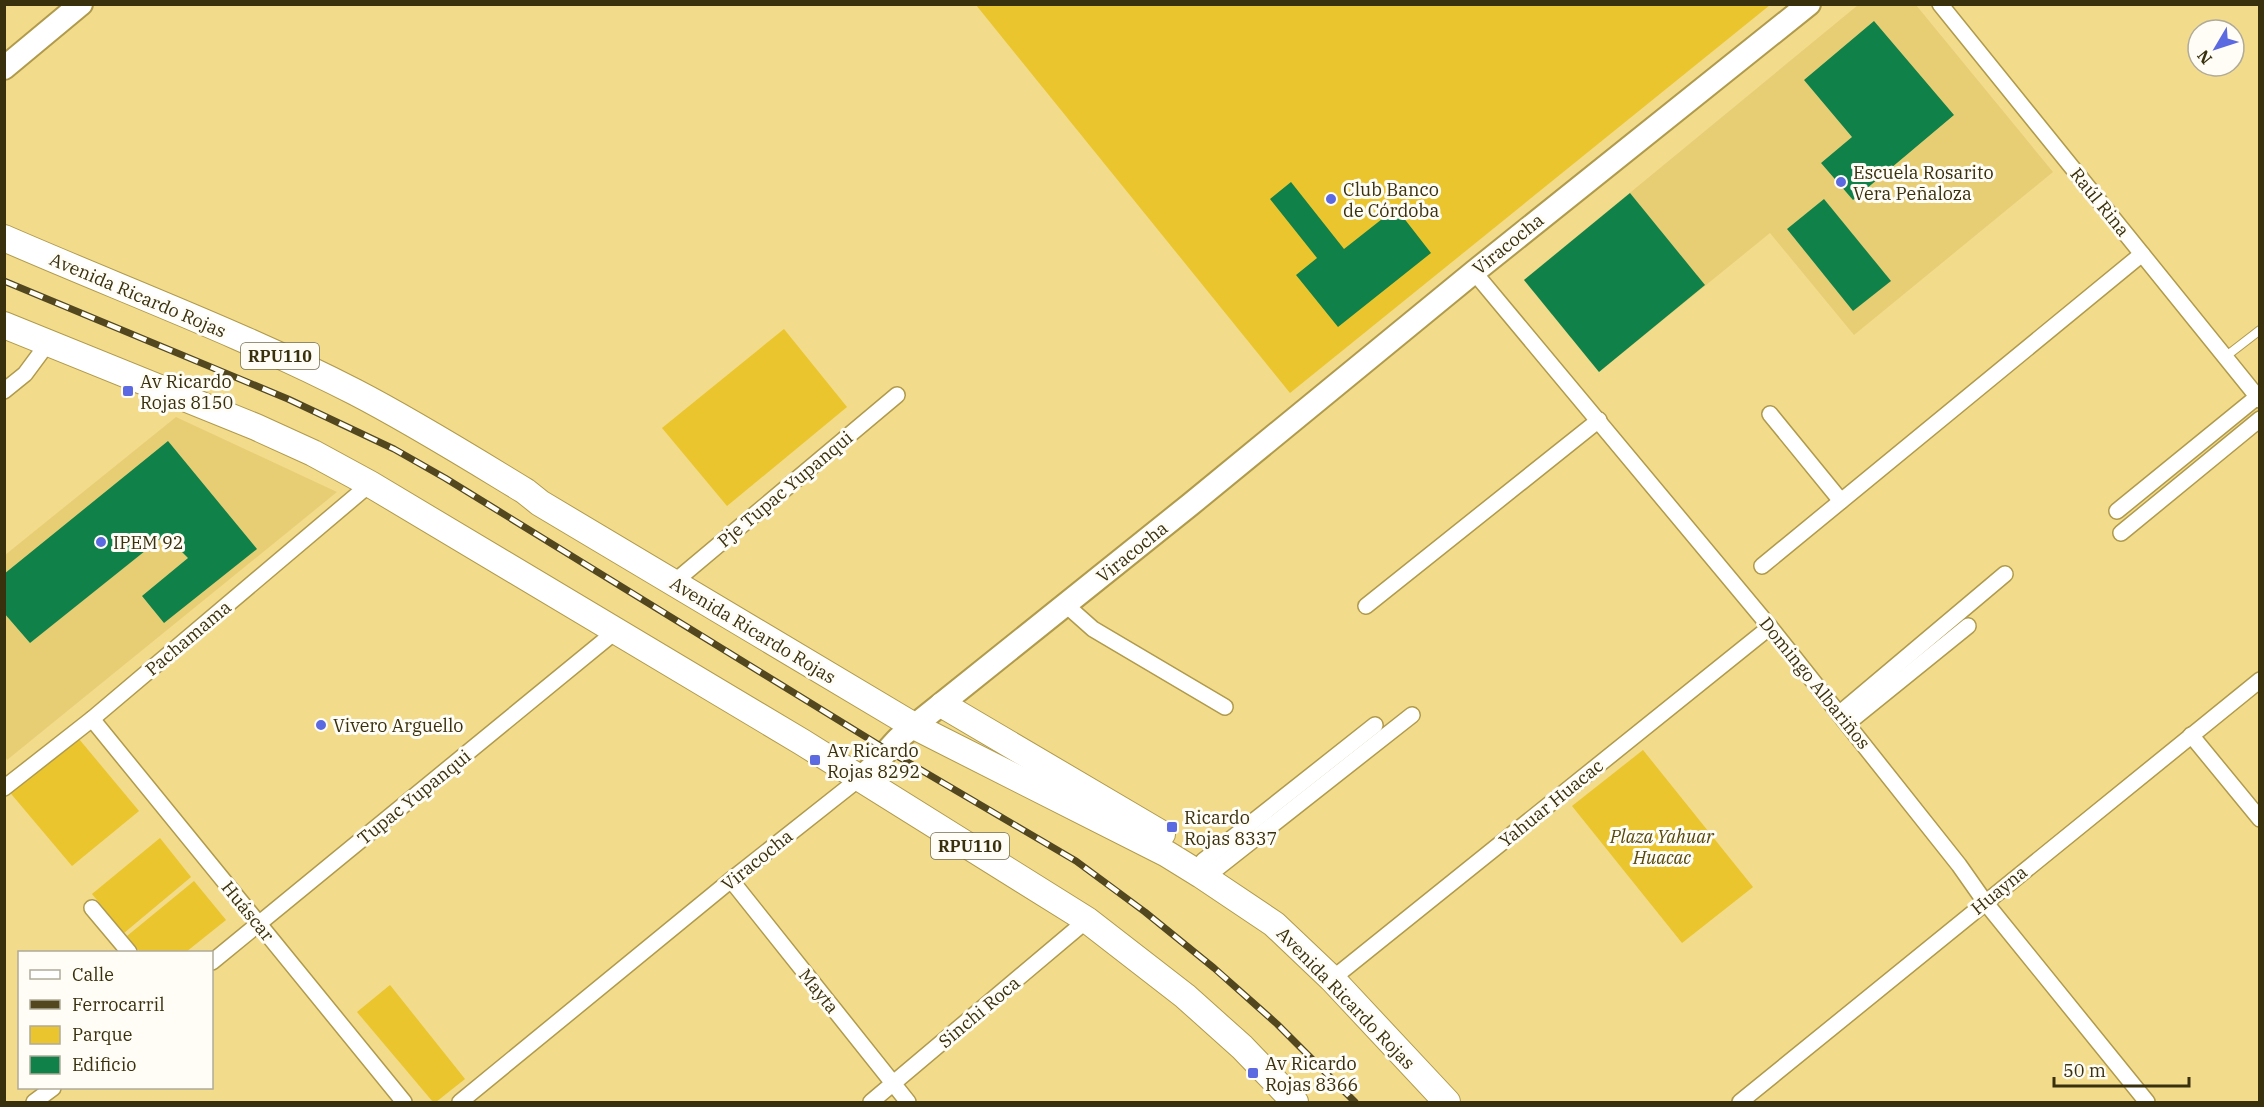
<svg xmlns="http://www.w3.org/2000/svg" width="2264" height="1107" viewBox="0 0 2264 1107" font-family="'IBM Plex Serif',serif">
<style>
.built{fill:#e7ce75}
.green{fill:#eac52d}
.building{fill:#108249}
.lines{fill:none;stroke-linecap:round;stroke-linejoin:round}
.service-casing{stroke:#b09a4b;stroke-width:10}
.minor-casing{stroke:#b09a4b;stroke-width:18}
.secondary-casing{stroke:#b09a4b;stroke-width:26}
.primary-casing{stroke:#b09a4b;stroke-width:28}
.service{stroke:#fff;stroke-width:8}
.minor{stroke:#fff;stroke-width:15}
.secondary{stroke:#fff;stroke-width:22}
.primary{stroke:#fff;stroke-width:26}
.rail-casing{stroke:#52471f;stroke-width:7}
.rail{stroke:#fffdf5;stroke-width:4.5;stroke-dasharray:14;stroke-linecap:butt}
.poi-dot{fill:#5c6ae1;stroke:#fffdf5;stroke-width:2}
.labels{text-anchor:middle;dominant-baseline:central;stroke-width:6;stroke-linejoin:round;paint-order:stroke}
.shield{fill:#fffdf5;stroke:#746e53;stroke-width:1.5}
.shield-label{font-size:16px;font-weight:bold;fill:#39300e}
.poi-label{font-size:18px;fill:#39300e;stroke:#fffdf5;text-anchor:start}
.street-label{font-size:18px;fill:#39300e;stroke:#fffdf5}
.park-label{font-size:18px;font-style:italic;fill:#56470b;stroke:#fffdf5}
</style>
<rect width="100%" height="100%" fill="#f2db8b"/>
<!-- built -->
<g class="built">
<polygon points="1858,5 1916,5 2053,172 1854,335 1770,233 1599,372 1524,280"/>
<polygon points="176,417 337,492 7,760 5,756 5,555"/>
</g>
<!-- green -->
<g class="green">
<polygon points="976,5 1770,5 1290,393"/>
<polygon points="784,329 847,407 727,506 662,428"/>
<polygon points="74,733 139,811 72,866 7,789"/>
<polygon points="1643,750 1753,887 1682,943 1572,806"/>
<polygon points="160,838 191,877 124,933 92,894"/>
<polygon points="194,881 226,920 186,952 140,952 127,936"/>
<polygon points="390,985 465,1079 436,1102 433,1102 357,1012"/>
</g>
<!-- building -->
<g class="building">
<polygon points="1874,21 1954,115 1853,200 1821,163 1852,137 1804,80"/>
<polygon points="1291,182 1344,249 1396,208 1431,253 1338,327 1296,275 1317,258 1270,199"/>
<polygon points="1630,193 1705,285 1599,372 1524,280"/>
<polygon points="1824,199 1891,281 1853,311 1787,229"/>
<polygon points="168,441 257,549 164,623 142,596 188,558 165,535 30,643 4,613 4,574"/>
</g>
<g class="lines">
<defs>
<polyline id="service" points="2225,357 2260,330"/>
<g id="minor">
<polyline points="1940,4 2260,400"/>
<polyline points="1474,272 1770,627 1959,865 1985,902 2147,1102"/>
<polyline points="4,391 25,374 48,343"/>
<polyline points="1770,414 1841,501"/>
<polyline points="2117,511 2257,397"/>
<polyline points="2121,533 2260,419"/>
<polyline points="1762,566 2142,254"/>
<polyline points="673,583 897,395"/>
<polyline points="1066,605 1093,629 1225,707"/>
<polyline points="1366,606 1599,420"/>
<polyline points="1840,713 2005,574"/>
<polyline points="92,719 404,1102"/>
<polyline points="1848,723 1968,626"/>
<polyline points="2191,735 2260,819"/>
<polyline points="4,788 92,719 370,484"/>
<polyline points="1203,861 1375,725"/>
<polyline points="1215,870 1412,715"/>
<polyline points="731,880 908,1102"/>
<polyline points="92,908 129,952"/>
<polyline points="212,962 616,631"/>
<polyline points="1332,979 1770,627"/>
<polyline points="34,1102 53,1088"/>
<polyline points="460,1102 731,880 860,778"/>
<polyline points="871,1102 1087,920"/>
<polyline points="1740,1102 2260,680"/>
</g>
<g id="secondary">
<polyline points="4,68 81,4"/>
<path d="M860 778C876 766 886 751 899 738L1191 504 1474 272 1809 4"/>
</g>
<g id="primary">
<path d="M4 238C121 289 242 334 355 392 413 422 469 457 525 491L540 503 914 726 1167 854 1201 875 1274 924 1332 979 1447 1102"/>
<polyline points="4,325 256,427 313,453 370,484 802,742 1087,920 1185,996 1242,1047 1295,1102"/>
<polyline points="943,705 1162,834"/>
</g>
</defs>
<!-- service casing -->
<use href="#service" class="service-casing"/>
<!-- minor casing -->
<use href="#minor" class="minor-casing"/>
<!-- secondary casing -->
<use href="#secondary" class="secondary-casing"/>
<!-- primary casing -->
<use href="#primary" class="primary-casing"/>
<!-- service -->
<use href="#service" class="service"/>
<!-- minor -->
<use href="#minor" class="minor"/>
<!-- secondary -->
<use href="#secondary" class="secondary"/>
<!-- primary -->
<use href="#primary" class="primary"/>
<defs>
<polyline id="rail" points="4,281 288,399 394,449 445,478 887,750 1076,861 1145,912 1214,968 1277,1024 1355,1102"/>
</defs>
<!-- rail casing -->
<use href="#rail" class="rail-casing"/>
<!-- rail -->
<use href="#rail" class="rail"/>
</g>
<!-- markers -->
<g class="poi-dot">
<circle cx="1841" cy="182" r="6"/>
<circle cx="1331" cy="199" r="6"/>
<rect x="122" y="385" width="12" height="12" rx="3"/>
<circle cx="101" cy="542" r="6"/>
<circle cx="321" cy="725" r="6"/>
<rect x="809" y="754" width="12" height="12" rx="3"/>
<rect x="1166" y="821" width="12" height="12" rx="3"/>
<rect x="1247" y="1067" width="12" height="12" rx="3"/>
</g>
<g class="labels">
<!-- shield labels -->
<g class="shield">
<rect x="241" y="343" width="78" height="26" rx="4.5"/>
<rect x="931" y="833" width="78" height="26" rx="4.5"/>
</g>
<g class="shield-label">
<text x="280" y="356">RPU110</text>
<text x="970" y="846">RPU110</text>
</g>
<!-- poi labels -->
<g class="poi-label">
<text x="1853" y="172">Escuela Rosarito<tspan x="1853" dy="21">Vera Peñaloza</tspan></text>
<text x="1343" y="189">Club Banco<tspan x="1343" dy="21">de Córdoba</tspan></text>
<text x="140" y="381">Av Ricardo<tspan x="140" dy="21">Rojas 8150</tspan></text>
<text x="113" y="542">IPEM 92</text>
<text x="333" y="725">Vivero Arguello</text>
<text x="827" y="750">Av Ricardo<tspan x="827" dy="21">Rojas 8292</tspan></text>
<text x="1184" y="817">Ricardo<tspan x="1184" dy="21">Rojas 8337</tspan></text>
<text x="1265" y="1063">Av Ricardo<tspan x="1265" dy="21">Rojas 8366</tspan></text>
</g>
<!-- street labels -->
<g class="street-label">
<text transform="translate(2100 202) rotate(51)">Raúl Rina</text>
<text transform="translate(1508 244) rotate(-39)">Viracocha</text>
<text transform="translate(138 295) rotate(23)">Avenida Ricardo Rojas</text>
<text transform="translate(785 489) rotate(-40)">Pje Tupac Yupanqui</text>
<text transform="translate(1132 552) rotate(-39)">Viracocha</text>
<text transform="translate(753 630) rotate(31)">Avenida Ricardo Rojas</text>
<text transform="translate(188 638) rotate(-40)">Pachamama</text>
<text transform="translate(1815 683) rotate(51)">Domingo Albariños</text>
<text transform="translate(414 797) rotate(-39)">Tupac Yupanqui</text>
<text transform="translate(1551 803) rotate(-39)">Yahuar Huacac</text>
<text transform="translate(757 860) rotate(-39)">Viracocha</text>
<text transform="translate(1999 890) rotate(-39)">Huayna</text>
<text transform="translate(248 911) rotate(51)">Huáscar</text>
<text transform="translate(819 991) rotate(51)">Mayta</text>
<text transform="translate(1346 998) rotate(46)">Avenida Ricardo Rojas</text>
<text transform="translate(979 1012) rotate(-40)">Sinchi Roca</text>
</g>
<!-- park labels -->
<g class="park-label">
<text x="1662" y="836">Plaza Yahuar<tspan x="1662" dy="21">Huacac</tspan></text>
</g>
</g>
<!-- border -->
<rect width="2264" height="1107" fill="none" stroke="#39300e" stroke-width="12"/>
<!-- legend -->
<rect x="18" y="951" width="195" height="138" fill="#fffdf5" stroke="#b0ab99" stroke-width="1.5"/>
<rect x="30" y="970" width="30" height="9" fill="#ffffff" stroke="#b0ab99" stroke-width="1.5"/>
<text x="72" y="981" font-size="18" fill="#39300e">Calle</text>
<rect x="30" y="1000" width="30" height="9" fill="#52471f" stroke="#b0ab99" stroke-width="1.5"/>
<text x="72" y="1011" font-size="18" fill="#39300e">Ferrocarril</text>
<rect x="30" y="1026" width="30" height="18" fill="#eac52d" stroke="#b0ab99" stroke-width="1.5"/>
<text x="72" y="1041" font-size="18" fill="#39300e">Parque</text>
<rect x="30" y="1056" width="30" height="18" fill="#108249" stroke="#b0ab99" stroke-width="1.5"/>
<text x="72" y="1071" font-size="18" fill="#39300e">Edificio</text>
<!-- north arrow -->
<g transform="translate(2216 48) rotate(231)"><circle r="28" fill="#fffdf5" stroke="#b0ab99" stroke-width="1.5"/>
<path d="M0-4.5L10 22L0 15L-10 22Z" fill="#5c6ae1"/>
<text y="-9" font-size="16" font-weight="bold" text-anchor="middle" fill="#39300e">N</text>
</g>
<!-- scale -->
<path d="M2054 1077v9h135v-9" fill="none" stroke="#39300e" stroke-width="3"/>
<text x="2063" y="1077" font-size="18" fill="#39300e" stroke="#fffdf5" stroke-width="4.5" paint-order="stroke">50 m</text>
</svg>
